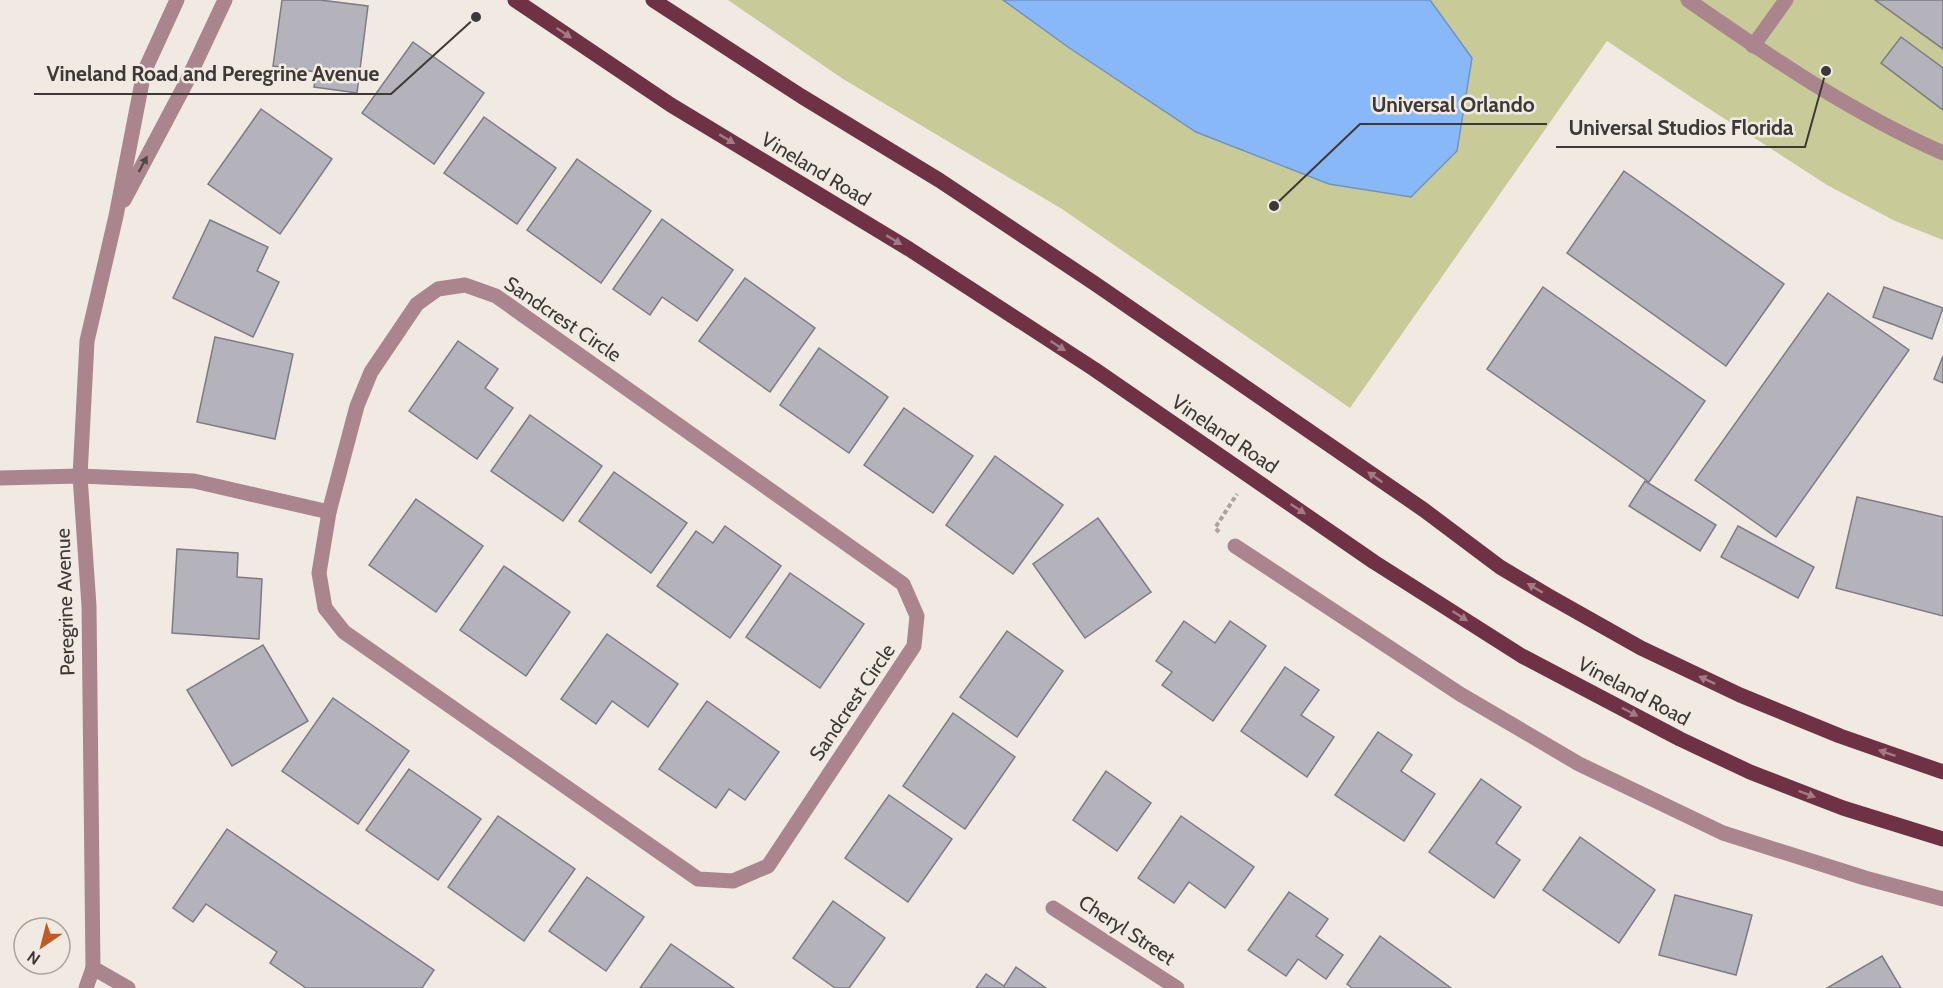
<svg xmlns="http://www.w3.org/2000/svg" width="1943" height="988" viewBox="0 0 1943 988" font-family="Cabin,sans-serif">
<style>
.green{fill:#c8cb97}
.water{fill:#89b8f8;stroke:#7292be;stroke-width:1.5}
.building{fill:#b4b2bb;stroke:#7e7b84;stroke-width:1.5}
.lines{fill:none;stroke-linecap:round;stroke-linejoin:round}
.path{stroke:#a8a39d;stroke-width:4;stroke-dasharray:4.5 3;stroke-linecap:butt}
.minor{stroke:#ab858e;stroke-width:15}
.major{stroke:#6f3144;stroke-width:15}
.oneway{fill:#a37b83}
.oneway2{fill:#524848}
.labels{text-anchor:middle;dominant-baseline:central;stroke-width:5;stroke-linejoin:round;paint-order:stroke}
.street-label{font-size:20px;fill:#3c3936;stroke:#f1eae2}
.leader{fill:none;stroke:#3c3936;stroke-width:2}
.callout-dot{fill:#3c3936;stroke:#f1eae2;stroke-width:2}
.callout-label{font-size:21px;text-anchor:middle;font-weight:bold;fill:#3c3936;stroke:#f1eae2;stroke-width:5;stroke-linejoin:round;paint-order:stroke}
</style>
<rect width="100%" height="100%" fill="#f1eae2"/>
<!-- green -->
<polygon class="green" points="728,0 1943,0 1943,240 1895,221 1827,185 1694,99 1607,41 1350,408 1062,209 843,79"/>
<!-- water -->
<polygon class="water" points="1003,0 1430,0 1472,58 1457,151 1411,197 1329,184 1196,132 1068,47"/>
<!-- building -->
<g class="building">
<polygon points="282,0 320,0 368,6 357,93 314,87 316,72 273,66"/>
<polygon points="1875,0 1943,0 1943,49"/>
<polygon points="1901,37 1943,68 1943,110 1881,63"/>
<polygon points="413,42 484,93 434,164 362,113"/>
<polygon points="261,109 332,159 280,234 208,184"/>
<polygon points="484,117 556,168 517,224 444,173"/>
<polygon points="577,159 651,211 601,283 527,230"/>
<polygon points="1624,171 1784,284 1726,366 1567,253"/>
<polygon points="662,219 733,270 697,321 662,297 650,315 613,289"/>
<polygon points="210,220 268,247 257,271 279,282 253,337 173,298"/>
<polygon points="745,278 815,328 770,392 699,341"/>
<polygon points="1543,287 1705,401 1649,482 1487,369"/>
<polygon points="1884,287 1943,308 1932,339 1873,317"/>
<polygon points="1828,293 1909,350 1776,537 1695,480"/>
<polygon points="215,337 293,354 275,439 197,422"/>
<polygon points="458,341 498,369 485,388 513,408 477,459 409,411"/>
<polygon points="819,348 888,397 849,453 780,405"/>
<polygon points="1943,356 1943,383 1934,379"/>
<polygon points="904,408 973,456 933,513 864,465"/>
<polygon points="530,415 602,466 563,521 491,471"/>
<polygon points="995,456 1063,505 1013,574 946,525"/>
<polygon points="614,472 687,523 651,573 579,521"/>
<polygon points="1645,481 1716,525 1700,551 1629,506"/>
<polygon points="1857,497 1943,517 1943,616 1836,588"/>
<polygon points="416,499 483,546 436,612 369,565"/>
<polygon points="1098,518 1151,592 1085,638 1033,564"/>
<polygon points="725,526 781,566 730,638 657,586 696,531 713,543"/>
<polygon points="1738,526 1814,567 1798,598 1721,557"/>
<polygon points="177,549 238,553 237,577 262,579 259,639 172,633"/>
<polygon points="504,566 570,612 526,676 460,630"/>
<polygon points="790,573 864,624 820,688 746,637"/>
<polygon points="1184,621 1215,643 1230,621 1266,646 1213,721 1162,685 1172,672 1156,661"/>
<polygon points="1007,631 1063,671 1017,737 960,697"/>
<polygon points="607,634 678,684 648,727 612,701 596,724 561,699"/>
<polygon points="263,645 308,721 232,766 187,690"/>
<polygon points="1285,667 1319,690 1301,715 1334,737 1307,777 1241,731"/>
<polygon points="333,698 409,751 358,824 282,771"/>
<polygon points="707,701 779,752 745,800 729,789 716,808 659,769"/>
<polygon points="953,713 1015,757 965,829 903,786"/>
<polygon points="1378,732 1412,755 1401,771 1435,794 1404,841 1335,795"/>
<polygon points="409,769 481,819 438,880 366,830"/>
<polygon points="1106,771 1151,803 1117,851 1073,820"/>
<polygon points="1481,779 1521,807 1496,843 1520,860 1494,898 1429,852"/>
<polygon points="889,795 952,839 908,902 845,858"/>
<polygon points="498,816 575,869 524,941 448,887"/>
<polygon points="1181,816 1254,867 1225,908 1189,882 1174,903 1138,878"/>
<polygon points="227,829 434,970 422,988 306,988 270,963 277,952 206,904 193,922 173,908"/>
<polygon points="1580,837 1655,890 1619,943 1543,890"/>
<polygon points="587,877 644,917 606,971 549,931"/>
<polygon points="1289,892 1328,919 1316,936 1343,955 1326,979 1298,959 1286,976 1248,950"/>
<polygon points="1675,895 1752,915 1736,975 1659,955"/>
<polygon points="833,901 885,938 849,988 835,988 793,958"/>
<polygon points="1380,936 1451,988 1352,988 1347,984"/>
<polygon points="671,944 734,988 640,988"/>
<polygon points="1882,956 1901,988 1827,988"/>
<polygon points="1016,967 1046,988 976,988 986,974 1004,986"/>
</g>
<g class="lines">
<!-- path -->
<polyline class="path" points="1219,532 1215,528 1237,494"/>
<!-- minor -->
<g class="minor">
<path d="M1688 0C1770 57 1852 113 1943 153"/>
<polyline points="1753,46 1786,0"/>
<polyline points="124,200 186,83 225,0"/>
<polygon points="465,285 496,296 903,584 917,616 914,646 768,866 733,881 698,879 344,632 325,608 319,573 329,512 357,406 371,372 417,304 438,289"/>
<polyline points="0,478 80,476 194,481 329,512"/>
<polyline points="1235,546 1460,694 1579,764 1723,833 1865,878 1943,899"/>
<polyline points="1053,908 1177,988"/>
<polyline points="93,968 128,988"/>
<polyline points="86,988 93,968 89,606 80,476 87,341 116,216 144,72 177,0"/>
</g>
<!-- major -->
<g class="major">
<polyline points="515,0 671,105 909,249 1094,369 1374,562 1522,656 1680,739 1750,772 1843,808 1943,839"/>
<polyline points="653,0 801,96 939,180 1094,283 1424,510 1500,567 1547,595 1641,648 1740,695 1840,736 1943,772"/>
</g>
</g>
<!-- one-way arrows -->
<defs><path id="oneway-solid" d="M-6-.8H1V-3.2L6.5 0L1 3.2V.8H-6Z" transform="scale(1.5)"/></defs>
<g class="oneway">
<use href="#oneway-solid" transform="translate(564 33) rotate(34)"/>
<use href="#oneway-solid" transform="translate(727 139) rotate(31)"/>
<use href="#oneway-solid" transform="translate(894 240) rotate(31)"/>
<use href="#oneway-solid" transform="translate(1058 346) rotate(33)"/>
<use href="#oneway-solid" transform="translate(1375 477) rotate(-145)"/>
<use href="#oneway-solid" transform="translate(1298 509) rotate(34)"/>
<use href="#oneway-solid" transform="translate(1535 588) rotate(-149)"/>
<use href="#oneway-solid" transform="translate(1460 616) rotate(33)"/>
<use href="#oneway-solid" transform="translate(1707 680) rotate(-155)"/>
<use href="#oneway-solid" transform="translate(1630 712) rotate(28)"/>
<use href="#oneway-solid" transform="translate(1887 753) rotate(-161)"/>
<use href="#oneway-solid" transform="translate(1807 794) rotate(21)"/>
</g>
<use class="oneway2" href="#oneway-solid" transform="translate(143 164) rotate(-62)"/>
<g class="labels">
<!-- street labels -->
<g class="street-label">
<text transform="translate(816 169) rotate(31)">Vineland Road</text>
<text transform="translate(563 319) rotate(34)">Sandcrest Circle</text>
<text transform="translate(1225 434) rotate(34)">Vineland Road</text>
<text transform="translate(65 602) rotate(-92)">Peregrine Avenue</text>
<text transform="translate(1634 691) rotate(28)">Vineland Road</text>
<text transform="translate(852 702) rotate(-56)">Sandcrest Circle</text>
<text transform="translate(1127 930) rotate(33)">Cheryl Street</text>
</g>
</g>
<!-- callouts -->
<path class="leader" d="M476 17L391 94H34M1274 206L1360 124H1547M1826 71L1805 147H1556"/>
<g class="callout-dot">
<circle cx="476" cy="17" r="6"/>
<circle cx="1274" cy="206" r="6"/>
<circle cx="1826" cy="71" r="6"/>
</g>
<g class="callout-label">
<text x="213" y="81">Vineland Road and Peregrine Avenue</text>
<text x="1453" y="112">Universal Orlando</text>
<text x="1681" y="135">Universal Studios Florida</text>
</g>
<!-- north arrow -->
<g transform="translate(42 946) rotate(215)"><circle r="28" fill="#f1eae2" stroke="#a9a39d" stroke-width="1.5"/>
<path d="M0-4.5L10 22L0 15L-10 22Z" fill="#bf5b24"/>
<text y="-9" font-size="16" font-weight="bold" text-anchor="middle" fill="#3c3936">N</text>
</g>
</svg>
